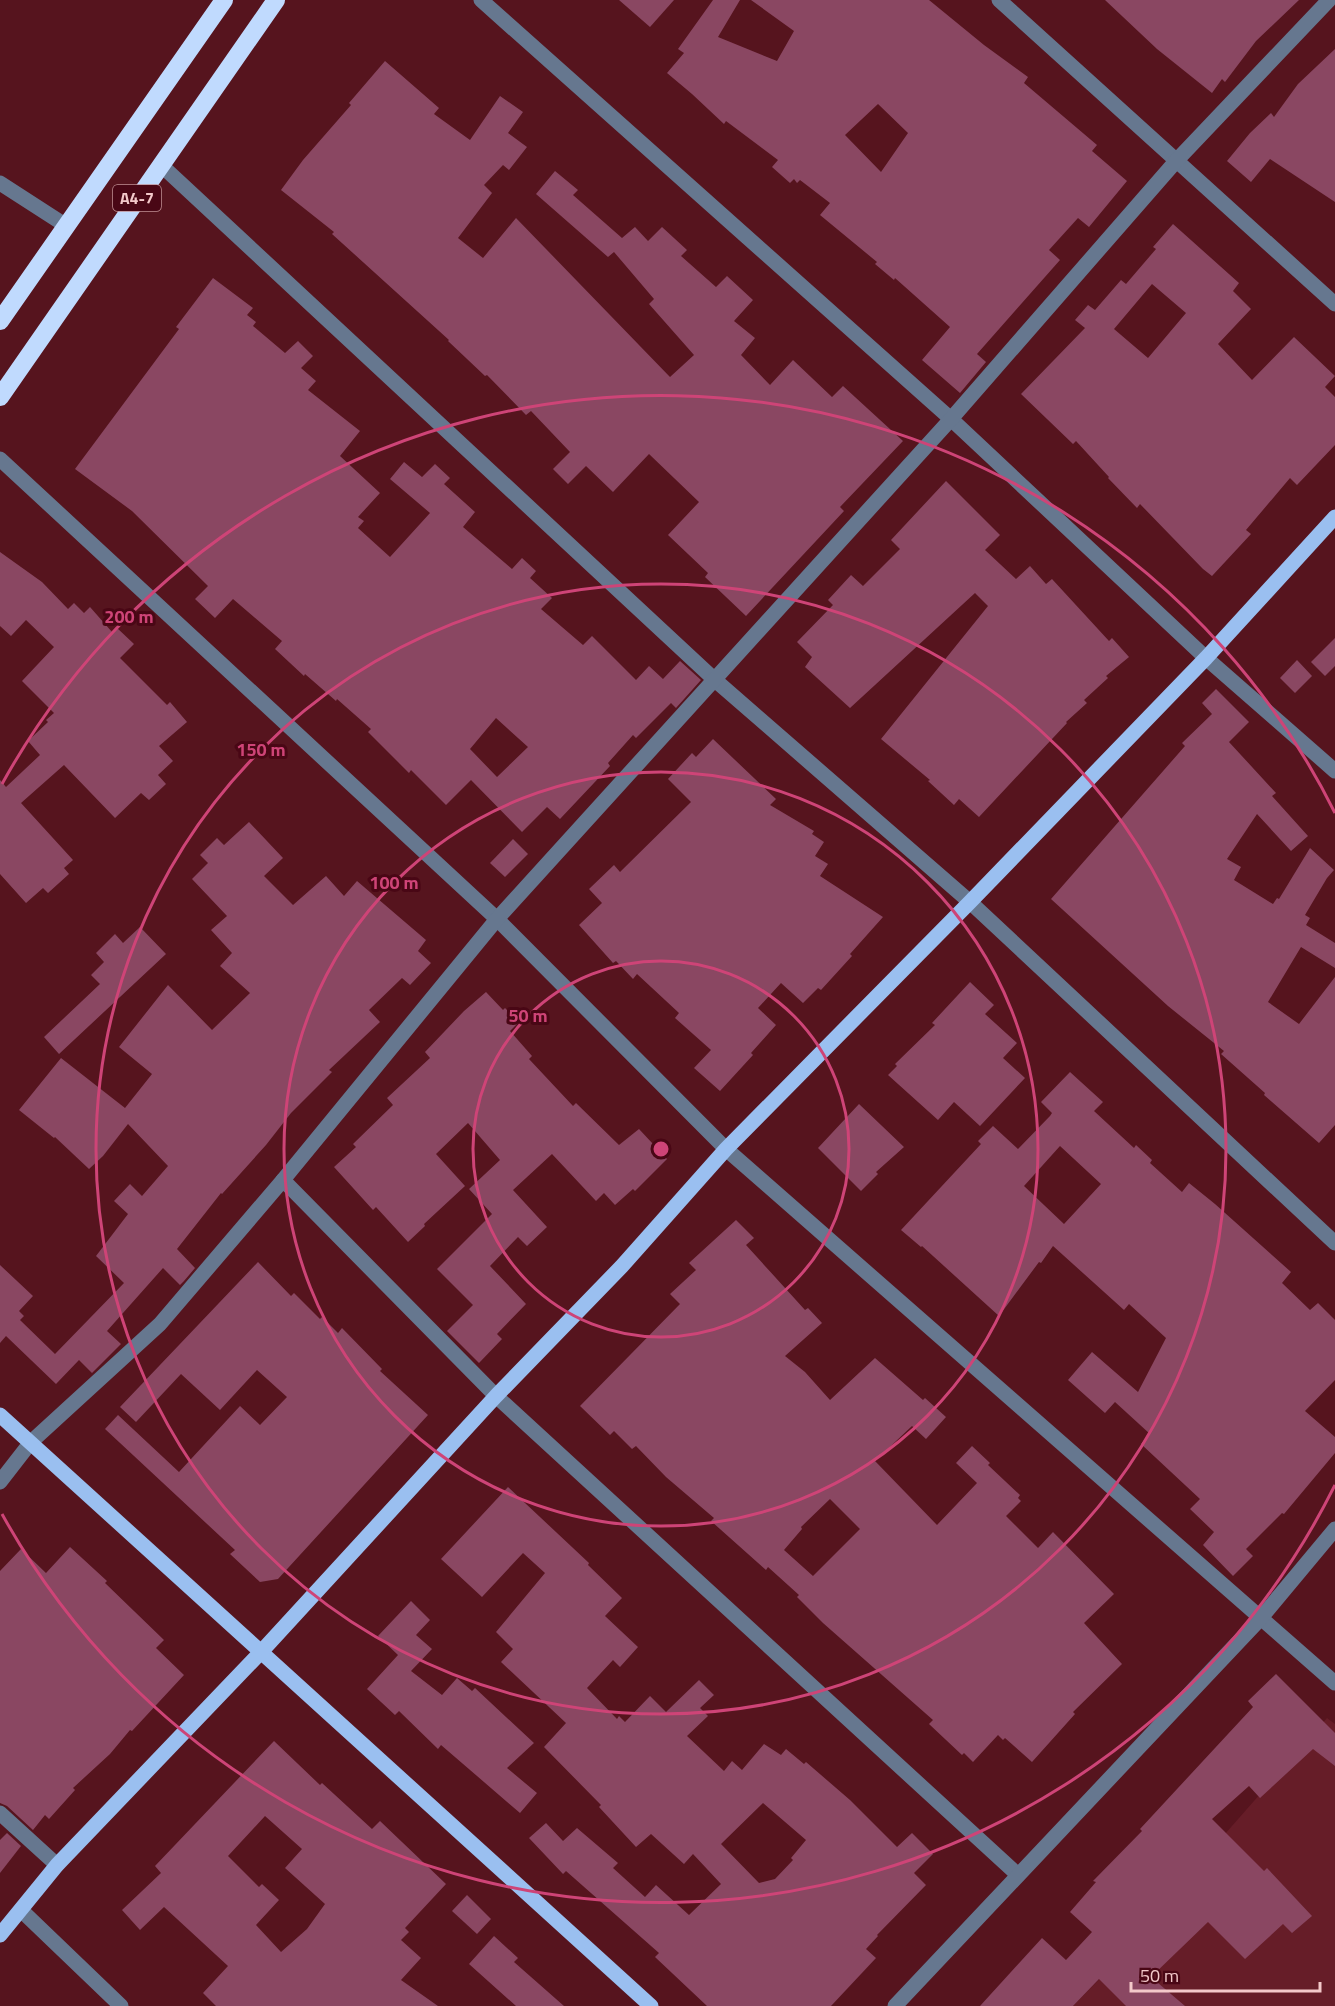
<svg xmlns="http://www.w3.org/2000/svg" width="1335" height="2006" viewBox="0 0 1335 2006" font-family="'Titillium Web',sans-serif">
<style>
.built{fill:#661d28}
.building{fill:#8a4762;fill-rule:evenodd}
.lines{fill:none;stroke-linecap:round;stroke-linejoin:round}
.minor{stroke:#66778f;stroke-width:15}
.major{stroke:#9abff0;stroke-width:15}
.highway{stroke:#c0dafe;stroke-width:18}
.ring{fill:none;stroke:#ce4477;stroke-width:3}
.labels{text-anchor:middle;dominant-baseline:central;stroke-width:6;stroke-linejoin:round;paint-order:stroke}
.shield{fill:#490715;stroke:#c08f94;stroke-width:1.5}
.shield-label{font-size:16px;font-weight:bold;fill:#f3c9ca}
.centre{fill:#ce4477;stroke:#490715;stroke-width:3}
.ring-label{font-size:18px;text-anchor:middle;font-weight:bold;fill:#ce4477;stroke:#490715;stroke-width:6;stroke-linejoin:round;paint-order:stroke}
</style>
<rect width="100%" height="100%" fill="#56141e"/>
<!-- built -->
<polygon class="built" points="1327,1718 1335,1724 1335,2006 1073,2006 1121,1957 1159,1909"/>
<!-- building -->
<g class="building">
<polygon points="619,0 674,0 650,27"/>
<path d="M713 0H740L718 37 777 61 794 31 751 0H929L984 45 1028 77 1024 83 1097 145 1092 151 1127 181 1089 227 1078 218 1049 250 1060 260 977 354 986 362 960 393 922 360 950 327 895 278 894 280 875 264 877 262 820 215 830 203 800 180 797 183 794 179 790 183 772 167 778 160 726 121 724 124 692 94 667 73 684 53 678 49ZM878 104 908 133 881 172 845 135Z"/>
<polygon points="1105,0 1299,0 1256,41 1225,82 1222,79 1212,93 1157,49"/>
<polygon points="1335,49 1335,202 1270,159 1251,182 1227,161 1250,133 1271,113 1274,117 1298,84"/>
<polygon points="385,61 439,108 434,114 470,140 500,96 523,112 508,133 527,147 509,170 503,165 484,185 492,193 458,238 483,258 516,218 670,377 694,355 649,304 654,299 614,252 608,257 536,194 555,171 578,190 573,195 622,238 635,227 648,241 662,227 687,250 681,256 716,287 727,276 753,300 734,321 755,338 741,355 770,385 793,360 832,397 843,386 903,441 840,507 844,511 746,616 705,577 708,573 668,535 699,502 649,454 613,492 586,466 568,484 553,469 570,452 531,411 526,415 487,375 485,376 448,341 449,340 332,234 334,232 281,190 303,160 351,105 349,103"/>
<path d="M1173 224 1239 283 1233 291 1251 309 1218 344 1252 380 1294 337 1335 376 1325 387 1335 397V445L1297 485 1290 478 1246 530 1251 534 1212 576 1203 569 1140 504 1137 508 1108 478 1109 477 1076 441 1073 444 1021 394 1085 328 1075 320 1088 305 1095 310 1121 280 1126 284 1156 249 1153 247ZM1152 284 1186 313 1148 358 1114 329Z"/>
<path d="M213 278 253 308 247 315 256 322 253 326 285 353 298 341 313 356 301 368 316 381 308 390 360 431 340 456 380 493 358 517 364 521 358 528 390 557 430 513 390 479 404 462 422 477 435 464 450 478 444 484 475 512 463 527 512 569 522 558 536 571 530 578 552 598 541 609 583 645 592 636 636 680 649 666 663 679 680 661 701 680 676 708 671 703 636 738 633 735 608 763 610 766 560 819 547 807 522 832 471 780 446 805 411 770 409 773 368 732 371 729 337 699 336 701 305 674 304 676 275 649 282 641 233 599 215 618 195 599 208 586 132 511 75 469 179 329 176 327ZM496 718 528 747 497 777 470 749Z"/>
<polygon points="946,481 1000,535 985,550 1016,579 1030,566 1046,584 1052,579 1109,641 1112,638 1129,657 1106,676 1108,678 1084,700 1087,703 1066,722 1067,723 979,817 959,799 954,805 928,781 930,780 881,739 988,606 975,593 850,708 805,667 812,657 797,642 833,605 828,600 851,575 863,586 900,549 891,540"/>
<polygon points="0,552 42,582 68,609 74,603 84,613 90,607 112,632 116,627 134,644 120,658 167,705 170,702 187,722 159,746 173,761 158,775 166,784 149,800 141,793 115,818 64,765 21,803 73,860 64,868 69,874 48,893 43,888 26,903 0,874 0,780 6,787 40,755 28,741 48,722 46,720 54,713 22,681 54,647 26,620 11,636 0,626"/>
<polygon points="1335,638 1335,666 1325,676 1311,662"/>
<polygon points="1297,660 1312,676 1295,693 1280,678"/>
<polygon points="1216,689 1249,722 1229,742 1276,793 1272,796 1308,836 1291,851 1257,814 1227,859 1241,867 1234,880 1273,904 1277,898 1279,899 1310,848 1334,870 1327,878 1305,915 1310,918 1306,925 1335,943 1335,968 1301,947 1268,1002 1299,1024 1335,977 1335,1125 1319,1143 1264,1095 1265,1093 1221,1054 1224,1051 1168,1006 1051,899 1185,746 1182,743 1212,714 1202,703"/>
<polygon points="713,739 776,799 770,805 814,831 812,834 824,842 815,856 828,864 820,876 883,917 850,954 852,956 821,990 818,988 803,1003 781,983 758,1008 776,1025 751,1053 753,1055 720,1091 694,1068 711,1050 675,1018 679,1013 637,974 633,979 616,961 613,963 579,925 602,903 589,889 614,865 620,872 691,802 668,779 692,753 696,757"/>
<polygon points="249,822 283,858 264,876 293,905 326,876 344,896 357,881 426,940 418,951 431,963 410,985 402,978 369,1010 380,1022 329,1070 332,1072 291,1113 266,1145 222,1194 221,1193 177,1249 195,1268 184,1281 180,1285 163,1268 107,1331 121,1344 92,1373 79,1360 56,1384 6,1336 0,1343 0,1265 33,1296 19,1311 24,1316 20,1320 55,1354 124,1283 96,1256 128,1214 114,1201 130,1184 142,1196 168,1166 128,1124 103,1156 89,1169 55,1137 54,1138 19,1110 61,1058 125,1108 152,1074 119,1047 168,985 212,1030 250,993 220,966 232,953 211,930 227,916 192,879 208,863 200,855 217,838 224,845"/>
<polygon points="513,839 528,854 505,877 490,863"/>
<polygon points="140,927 166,954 59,1054 44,1037 100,984 91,975 104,962 96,953 115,934 123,943"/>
<polygon points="970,982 994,1005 985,1014 1017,1043 1003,1058 1025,1078 980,1126 954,1102 938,1120 888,1075 897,1066 895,1064 935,1025 932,1023"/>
<polygon points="486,992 503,1010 505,1008 519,1022 510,1031 532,1056 529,1059 573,1106 576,1103 619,1145 639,1129 667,1159 635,1191 633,1189 615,1205 604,1193 596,1201 552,1154 513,1190 547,1227 527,1246 518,1237 490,1266 526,1304 497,1334 502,1339 479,1363 447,1331 473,1305 437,1269 492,1214 469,1189 500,1160 468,1123 436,1154 465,1186 424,1224 425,1226 408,1242 376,1207 373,1210 334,1167 356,1147 353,1144 393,1105 387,1098 430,1058 425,1052 464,1011"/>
<path d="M1070 1072 1103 1102 1094 1111 1134 1148 1136 1145 1152 1160 1150 1163 1182 1192 1189 1183 1215 1204 1291 1272 1282 1283 1310 1310 1318 1303 1335 1320V1380L1305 1411 1335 1437V1453L1284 1514 1282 1513 1246 1549 1253 1556 1233 1576 1203 1545 1214 1532 1190 1509 1200 1499 1141 1444 1150 1434 1115 1402 1105 1413 1068 1380 1092 1352 1138 1392 1166 1338 1129 1304 1124 1310 1053 1246 1041 1263 1039 1262 999 1316 922 1246 921 1247 901 1230 981 1144 978 1141 993 1126 1018 1149 1050 1116 1052 1113 1041 1102ZM1060 1146 1101 1184 1064 1224 1024 1186Z"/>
<polygon points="859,1104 904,1147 876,1172 878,1174 861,1191 818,1148"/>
<path d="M736 1220 754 1238 746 1245 805 1310 808 1308 822 1323 785 1356 805 1372 830 1400 875 1358 923 1400 925 1398 946 1417 926 1439 912 1426 875 1461 937 1525 977 1483 956 1463 972 1446 990 1463 988 1465 1020 1495 1018 1498 1021 1501 1006 1516 1038 1548 1053 1532 1114 1594 1084 1623 1122 1664 1073 1712 1075 1714 1032 1762 1005 1738 1003 1740 998 1735 973 1762 964 1753 962 1755 929 1724 933 1720 823 1623 797 1597 799 1595 768 1567 766 1570 711 1521 714 1518 666 1477 636 1446 632 1449 614 1431 610 1435 580 1406 680 1304 670 1294 696 1270 689 1263ZM830 1499 860 1529 813 1576 784 1550 802 1529 801 1527Z"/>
<polygon points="258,1262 291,1296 294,1293 320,1319 322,1317 338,1333 342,1328 382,1369 380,1371 428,1415 278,1579 260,1582 230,1554 235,1550 105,1429 118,1415 179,1472 240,1406 260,1425 287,1397 257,1370 220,1410 181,1374 136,1422 120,1407"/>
<path d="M508 1487 589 1563 588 1565 622 1598 605 1616 638 1647 620 1667 613 1660 587 1688 617 1719 619 1716 625 1722 650 1696 666 1712 699 1680 714 1695 700 1708 708 1716 687 1736 724 1771 732 1761 742 1770 764 1744 781 1755 786 1749 804 1764 806 1762 850 1800 897 1847 912 1833 933 1854 914 1873 926 1885 877 1935 878 1936 866 1949 876 1958 831 2006H707L655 1957 659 1953 566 1871 563 1874 529 1838 546 1823 563 1841 577 1828 618 1863 613 1868 645 1897 656 1885 689 1915 721 1884 693 1854 684 1864 651 1834 636 1847 599 1807 601 1805 544 1747 566 1723 501 1662 513 1649 496 1632 545 1573 523 1553 482 1597 441 1559ZM763 1803 806 1840 791 1858 793 1860 775 1879 759 1883 721 1844Z"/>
<polygon points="70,1547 107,1581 105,1583 164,1640 156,1648 184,1675 132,1731 130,1730 110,1754 73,1788 75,1790 49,1819 45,1815 33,1830 7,1806 0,1803 0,1571 21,1549 46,1573"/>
<polygon points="411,1601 430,1620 416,1635 432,1649 411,1671 442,1695 457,1678 472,1691 475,1688 534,1743 507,1768 537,1793 520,1813 441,1745 438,1749 399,1711 395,1715 367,1689 398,1655 378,1636"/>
<polygon points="1276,1674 1335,1733 1335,1766 1313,1749 1260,1798 1249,1786 1212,1819 1264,1871 1267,1868 1312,1916 1292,1933 1283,1924 1245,1959 1208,1922 1151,1977 1185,2006 1126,2006 1099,1979 1073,2006 980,2006 1042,1938 1066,1960 1092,1932 1070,1912 1096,1882 1093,1881 1142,1831 1140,1829 1253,1707 1248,1701"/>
<path d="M274 1741 320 1785 322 1783 372 1829 380 1821 446 1884 405 1928 409 1932 401 1940 421 1958 401 1980 438 2006H216L203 1993 228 1966 164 1907 140 1930 122 1910 161 1873 155 1866ZM265 1816 302 1849 285 1868 325 1904 307 1929 281 1952 256 1925 279 1900 262 1884 259 1887 228 1856Z"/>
<polygon points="7,1833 21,1846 0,1873 0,1840"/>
<polygon points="467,1895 491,1919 477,1934 452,1911"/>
<polygon points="494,1936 518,1958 514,1962 564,2006 516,2006 469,1964"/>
</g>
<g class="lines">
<!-- minor -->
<g class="minor">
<polyline points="481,0 951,419 1206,658 1335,771"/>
<polyline points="999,0 1335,304"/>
<polyline points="161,165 715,680 970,902 1335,1243"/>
<polyline points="0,183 65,225"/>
<polyline points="0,459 497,919 726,1149 1335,1683"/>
<polyline points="283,1180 496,1396 1018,1875"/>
<polyline points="0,1482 31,1442 160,1324 283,1180 497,919 951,419 1177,160 1329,0"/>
<polyline points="0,1813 57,1865"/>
<polyline points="21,1910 121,2006"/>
<polyline points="895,2006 1260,1619 1335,1529"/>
</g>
<!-- major -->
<g class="major">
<polyline points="0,1415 651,2006"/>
<polyline points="0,1935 57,1865 261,1652 496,1396 622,1266 726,1149 970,902 1206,658 1335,517"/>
</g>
<!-- highway -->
<g class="highway">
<polyline points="0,321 224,0"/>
<polyline points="0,397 276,0"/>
</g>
</g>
<!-- distance rings -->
<g class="ring">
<circle cx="661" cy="1149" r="188"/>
<circle cx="661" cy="1149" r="377"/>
<circle cx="661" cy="1149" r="565"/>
<path d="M1335 1485A753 753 0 0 1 2 1514M2 784A753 753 0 0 1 1335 813"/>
</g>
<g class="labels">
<!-- shield labels -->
<rect class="shield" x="113" y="185" width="48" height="26" rx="4.5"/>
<g class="shield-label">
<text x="137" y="198">A4-7</text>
</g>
</g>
<circle cx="661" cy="1149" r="9" class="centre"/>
<g class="ring-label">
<text x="129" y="623">200 m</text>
<text x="261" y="756">150 m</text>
<text x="394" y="889">100 m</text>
<text x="528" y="1022">50 m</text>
</g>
<!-- scale -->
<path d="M1131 1982v9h189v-9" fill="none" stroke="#f3c9ca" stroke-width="3"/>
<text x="1140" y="1982" font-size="18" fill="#f3c9ca" stroke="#490715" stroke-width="4.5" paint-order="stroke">50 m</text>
</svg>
